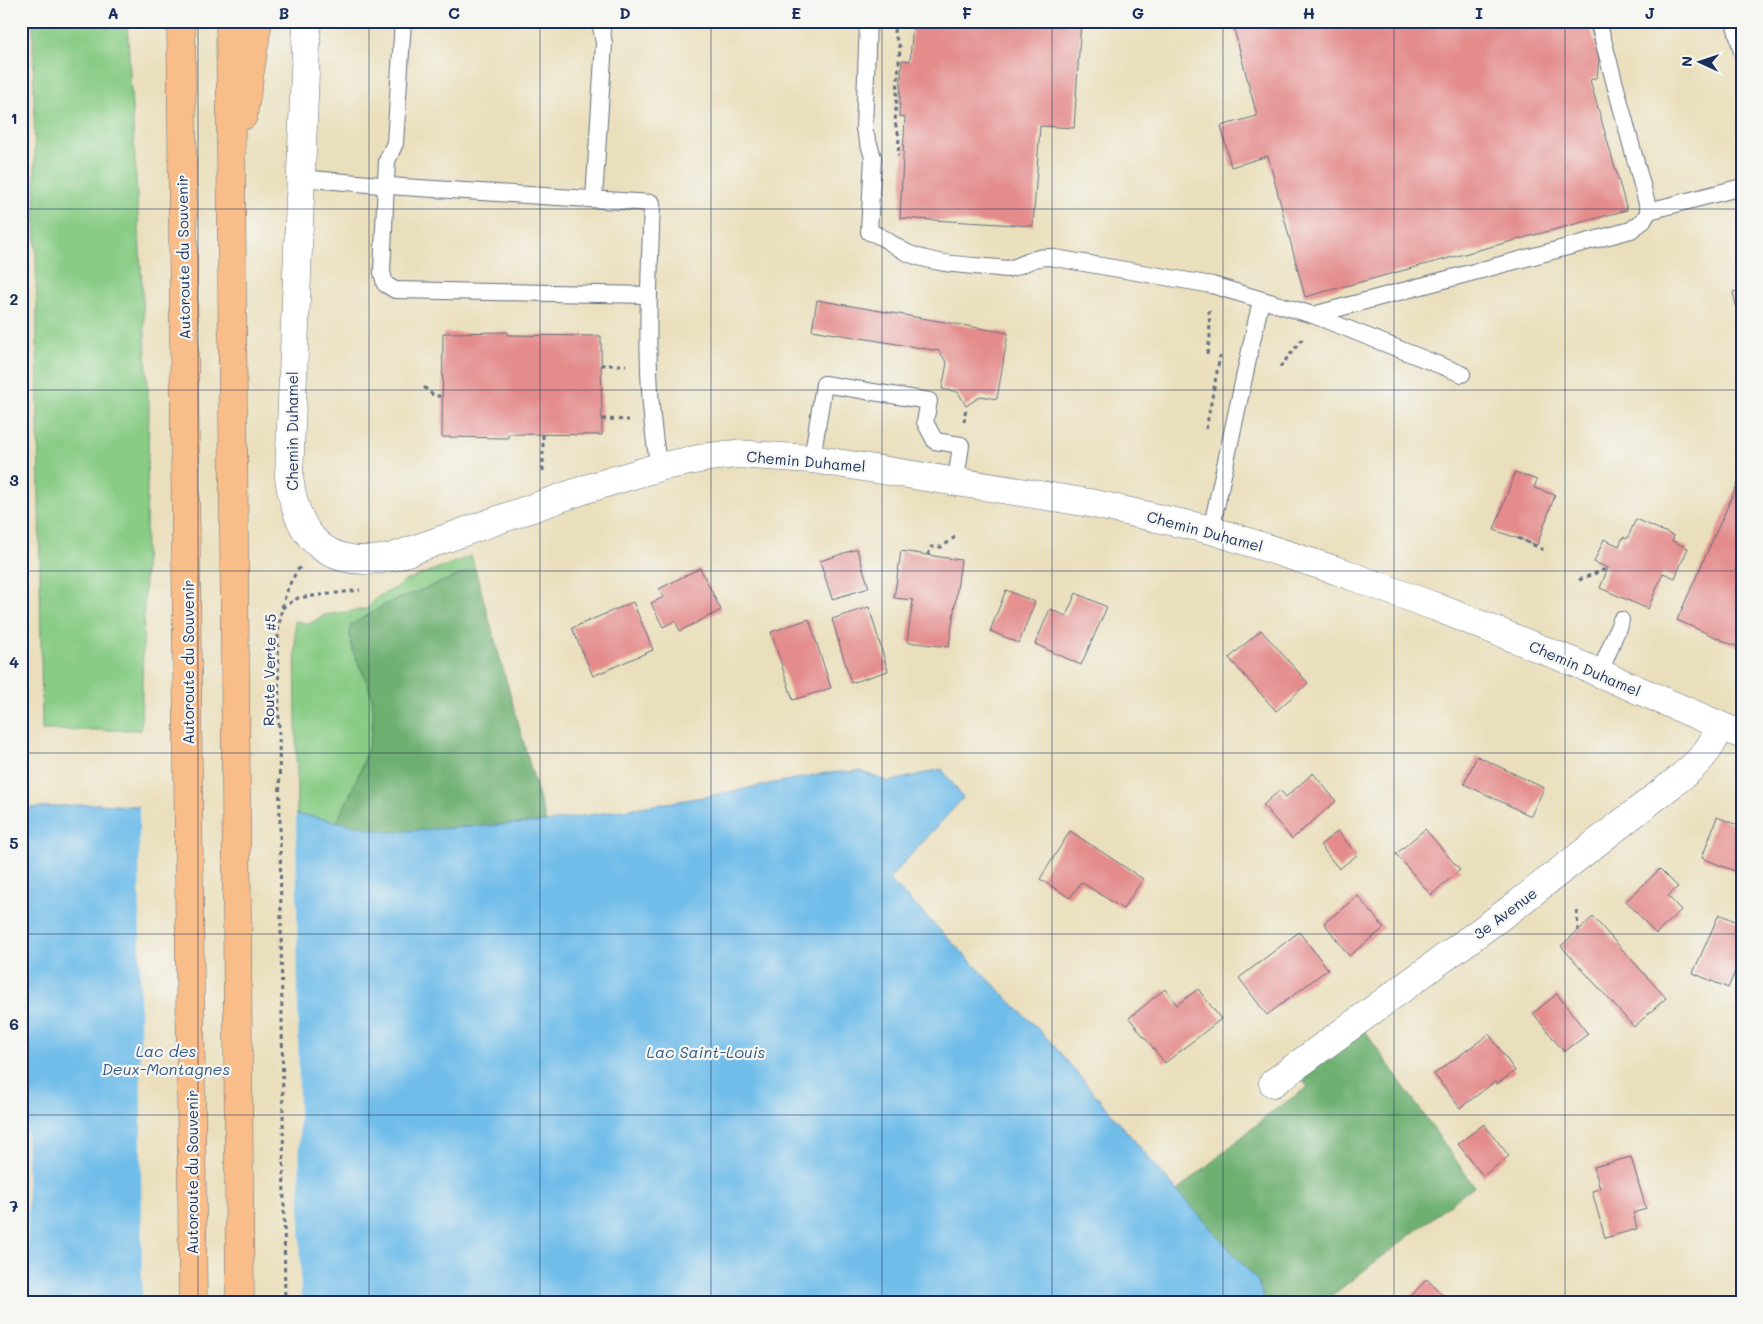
<svg xmlns="http://www.w3.org/2000/svg" width="1763" height="1324" viewBox="0 0 1763 1324" font-family="Mali,sans-serif">
<style>
.green{fill:#88cc85;stroke:#527e72}
.forest{fill:#6eb072;stroke:#447068}
.water{fill:#71bdea;stroke:#4676a4}
.pier{fill:#eadfbc}
.building{fill:#e48c8c}
.lines{fill:none;stroke-linecap:round;stroke-linejoin:round}
.service-casing{stroke:#636d7f;stroke-width:18}
.minor-casing{stroke:#636d7f;stroke-width:29}
.tertiary-casing{stroke:#636d7f;stroke-width:29}
.trunk-casing{stroke:#636d7f;stroke-width:29}
.path{stroke:#636d7f;stroke-width:3;stroke-dasharray:4 4;stroke-linecap:butt}
.service{stroke:#fff;stroke-width:16}
.minor{stroke:#fff;stroke-width:28}
.tertiary{stroke:#fff;stroke-width:28}
.trunk{stroke:#f8bd89;stroke-width:28}
.grid{fill:none;stroke:#1b2f5e;stroke-width:1;stroke-opacity:0.55}
.labels{text-anchor:middle;dominant-baseline:central;stroke-width:4.5;stroke-linejoin:round;paint-order:stroke}
.street-label{font-size:15px;fill:#1b2f5e;stroke:#f6f6f2}
.water-label{font-size:16px;font-style:italic;fill:#355a88;stroke:#f6f6f2}
.neatline{fill:none;stroke:#1b2f5e;stroke-width:2}
.grid-label{font-size:16px;text-anchor:middle;font-weight:bold;fill:#1b2f5e}
</style>
<rect width="100%" height="100%" fill="#f6f6f2"/>
<filter id="ink" filterUnits="userSpaceOnUse"><feTurbulence type="fractalNoise" baseFrequency=".02" numOctaves="2"/><feDisplacementMap in="SourceGraphic" scale="10" xChannelSelector="R" yChannelSelector="G"/><feConvolveMatrix kernelMatrix="1 2 1 2 8 2 1 2 1" color-interpolation-filters="sRGB"/></filter>
<filter id="wash" filterUnits="userSpaceOnUse"><feTurbulence type="fractalNoise" baseFrequency=".0096" numOctaves="4" result="noise"/><feDisplacementMap in="SourceGraphic" scale="20" xChannelSelector="R" yChannelSelector="G"/><feGaussianBlur stdDeviation="1.12" result="paint"/><feColorMatrix in="noise" values="0 0 0 0 0 0 0 0 0 0 0 0 0 0 0 0 0 1.4 0 .05"/><feComposite in="paint" operator="in"/></filter>
<g filter="url(#wash)">
<rect width="100%" height="100%" fill="#eadfbc"/>
<!-- green -->
<g class="green">
<polygon points="33,21 127,21 149,408 141,730 42,730"/>
<path d="M471 556 475 569 386 604 351 625C346 652 365 669 371 694 382 735 354 785 337 822L297 815 295 621 309 624 325 615 367 609 379 596 398 587 404 581Z"/>
</g>
<!-- forest -->
<g class="forest">
<path d="M475 569 546 822 389 832 337 822C354 785 382 735 371 694 365 669 346 652 351 625L386 604Z"/>
<polygon points="1364,1030 1474,1186 1322,1303 1266,1303 1257,1280 1177,1191 1273,1111 1308,1087 1299,1076"/>
</g>
<!-- water -->
<polygon class="water" points="942,769 963,798 889,879 1049,1040 1177,1191 1257,1280 1266,1303 21,1303 21,805 29,808 96,804 309,816 389,832 546,822 704,797 825,773 860,771 888,782"/>
<!-- pier -->
<g class="pier">
<polygon points="21,803 22,803 29,1303 21,1303"/>
<polygon points="139,804 296,813 301,1303 142,1303"/>
</g>
<g id="blocks">
<!-- building -->
<g class="building">
<polygon points="913,21 1081,21 1074,128 1040,126 1033,226 900,218 905,117 899,116 902,60 910,61"/>
<polygon points="1232,21 1589,21 1599,59 1597,77 1590,80 1627,210 1305,297 1268,156 1231,167 1221,126 1257,116"/>
<polygon points="1742,290 1742,327 1741,327 1733,292"/>
<polygon points="817,300 1008,333 997,399 981,396 966,406 958,392 942,389 947,363 939,351 812,330"/>
<polygon points="508,332 508,335 601,336 602,435 508,434 508,438 442,437 443,333"/>
<polygon points="1515,472 1537,480 1534,488 1555,495 1537,545 1494,530"/>
<polygon points="1742,474 1742,649 1677,620"/>
<polygon points="1636,519 1674,536 1672,541 1688,548 1675,578 1663,573 1648,609 1600,588 1608,568 1594,562 1604,539 1619,546 1623,537 1627,539"/>
<polygon points="857,549 869,588 832,599 820,561"/>
<polygon points="901,551 961,560 949,647 907,642 913,600 894,598"/>
<polygon points="700,568 721,610 680,631 675,621 663,627 651,603 664,597 659,589"/>
<polygon points="1006,590 1035,602 1019,643 990,631"/>
<polygon points="1076,593 1107,607 1081,665 1035,644 1050,609 1066,616"/>
<polygon points="633,602 653,650 593,676 572,628"/>
<polygon points="869,607 888,671 851,683 832,619"/>
<polygon points="809,619 831,688 793,700 771,632"/>
<polygon points="1261,630 1308,683 1276,711 1229,658"/>
<polygon points="1477,756 1544,788 1531,816 1464,784"/>
<polygon points="1313,773 1336,801 1292,839 1263,805 1280,790 1286,797"/>
<polygon points="1717,817 1742,827 1742,874 1702,858"/>
<polygon points="1425,829 1460,870 1431,895 1396,854"/>
<polygon points="1070,831 1143,879 1123,909 1081,882 1070,898 1040,879"/>
<polygon points="1338,831 1357,855 1339,869 1320,845"/>
<polygon points="1660,869 1678,887 1668,896 1681,910 1656,934 1626,901"/>
<polygon points="1358,896 1384,928 1349,956 1324,923"/>
<polygon points="1719,914 1742,924 1742,955 1728,988 1693,973"/>
<polygon points="1593,917 1666,998 1634,1027 1561,946"/>
<polygon points="1299,932 1328,969 1267,1015 1239,978"/>
<polygon points="1165,989 1177,1005 1198,989 1221,1019 1165,1063 1129,1018"/>
<polygon points="1557,994 1588,1034 1564,1052 1533,1013"/>
<polygon points="1489,1034 1515,1071 1497,1084 1496,1081 1460,1108 1434,1074"/>
<polygon points="1484,1124 1509,1156 1483,1176 1458,1144"/>
<polygon points="1631,1157 1646,1209 1633,1213 1637,1229 1605,1238 1592,1191 1600,1189 1594,1167"/>
<polygon points="1427,1279 1450,1303 1404,1303"/>
</g>
</g>
</g>
<g filter="url(#ink)">
<use href="#blocks" fill-opacity="0" stroke="#636d7f" stroke-width="1"/>
<g class="lines">
<defs>
<g id="service">
<polyline points="403,21 395,143 387,161 382,272 385,284 395,290 649,295"/>
<path d="M868 21 864 129 873 157 869 232C885 236 895 248 910 254 941 266 974 265 1007 269 1025 266 1029 257 1049 257L1212 285 1313 315 1462 374"/>
<polyline points="1598,21 1649,211"/>
<polyline points="1734,21 1742,52"/>
<path d="M300 178 403 187 652 203C649 289 643 382 659 467"/>
<polyline points="594,199 604,43 600,21"/>
<polyline points="1313,315 1631,230 1643,221 1649,211 1742,187"/>
<polyline points="812,459 824,384 929,401 925,422 935,441 961,445 956,481"/>
<polyline points="1211,530 1261,300"/>
<polyline points="1600,673 1621,620"/>
</g>
<path id="minor" d="M1273 1083 1511 909 1675 782C1696 765 1710 752 1720 727"/>
<path id="tertiary" d="M307 21 289 477C297 540 328 570 393 557L589 488 659 467 709 457 736 454 812 459 1090 503 1211 530 1338 571 1436 607 1576 663 1742 735"/>
<g id="trunk">
<polyline points="181,21 193,1303"/>
<polyline points="230,21 240,1303"/>
<polyline points="243,116 258,21"/>
</g>
</defs>
<!-- service casing -->
<use href="#service" class="service-casing"/>
<!-- minor casing -->
<use href="#minor" class="minor-casing"/>
<!-- tertiary casing -->
<use href="#tertiary" class="tertiary-casing"/>
<!-- trunk casing -->
<use href="#trunk" class="trunk-casing"/>
<!-- path -->
<g class="path">
<polyline points="895,21 894,33 900,47 895,123 899,136 898,156"/>
<polyline points="1207,354 1210,337 1209,310"/>
<polyline points="601,365 626,365"/>
<polyline points="1280,367 1304,337"/>
<polyline points="424,387 434,396 442,396"/>
<polyline points="602,419 629,420"/>
<polyline points="964,422 966,406"/>
<polyline points="1206,429 1220,356"/>
<polyline points="543,435 543,474"/>
<polyline points="1518,538 1544,550"/>
<polyline points="928,555 931,547 942,547 955,537"/>
<polyline points="1579,580 1608,568"/>
<polyline points="282,608 298,598 360,590"/>
<polyline points="1577,911 1578,931"/>
<path d="M285 1303 278 634C281 609 285 586 301 566"/>
</g>
<!-- service -->
<use href="#service" class="service"/>
<!-- minor -->
<use href="#minor" class="minor"/>
<!-- tertiary -->
<use href="#tertiary" class="tertiary"/>
<!-- trunk -->
<use href="#trunk" class="trunk"/>
</g>
</g>
<!-- grid -->
<path class="grid" d="M198 21V1303M369 21V1303M540 21V1303M711 21V1303M882 21V1303M1052 21V1303M1223 21V1303M1394 21V1303M1565 21V1303M21 209H1742M21 390H1742M21 571H1742M21 753H1742M21 934H1742M21 1115H1742"/>
<g class="labels">
<!-- street labels -->
<g class="street-label">
<text transform="translate(183 257) rotate(-91)">Autoroute du Souvenir</text>
<text transform="translate(292 431) rotate(-90)">Chemin Duhamel</text>
<text transform="translate(806 461) rotate(5)">Chemin Duhamel</text>
<text transform="translate(1205 531) rotate(15)">Chemin Duhamel</text>
<text transform="translate(188 662) rotate(-90)">Autoroute du Souvenir</text>
<text transform="translate(1585 668) rotate(23)">Chemin Duhamel</text>
<text transform="translate(269 670) rotate(-89)">Route Verte #5</text>
<text transform="translate(1505 913) rotate(-37)">3e Avenue</text>
<text transform="translate(192 1172) rotate(-90)">Autoroute du Souvenir</text>
</g>
<!-- water labels -->
<g class="water-label">
<text x="166" y="1050">Lac des<tspan x="166" dy="18">Deux-Montagnes</tspan></text>
<text x="706" y="1051">Lac Saint-Louis</text>
</g>
</g>
<!-- margin -->
<rect width="1763" height="1324" fill="none" stroke="#f6f6f2" stroke-width="55"/>
<!-- north arrow -->
<g transform="translate(1700 62) rotate(273)" stroke="#f6f6f2" stroke-width="4" paint-order="stroke">
<path d="M0-4L9 19L0 12L-9 19Z" fill="#1b2f5e"/>
<text y="-8" font-size="14" font-weight="bold" text-anchor="middle" fill="#1b2f5e">N</text>
</g>
<rect x="28" y="28" width="1708" height="1268" class="neatline"/>
<g class="grid-label">
<text x="113" y="19">A</text>
<text x="284" y="19">B</text>
<text x="454" y="19">C</text>
<text x="625" y="19">D</text>
<text x="796" y="19">E</text>
<text x="967" y="19">F</text>
<text x="1138" y="19">G</text>
<text x="1309" y="19">H</text>
<text x="1479" y="19">I</text>
<text x="1650" y="19">J</text>
<text x="14" y="124">1</text>
<text x="14" y="305">2</text>
<text x="14" y="486">3</text>
<text x="14" y="668">4</text>
<text x="14" y="849">5</text>
<text x="14" y="1030">6</text>
<text x="14" y="1212">7</text>
</g>
</svg>
